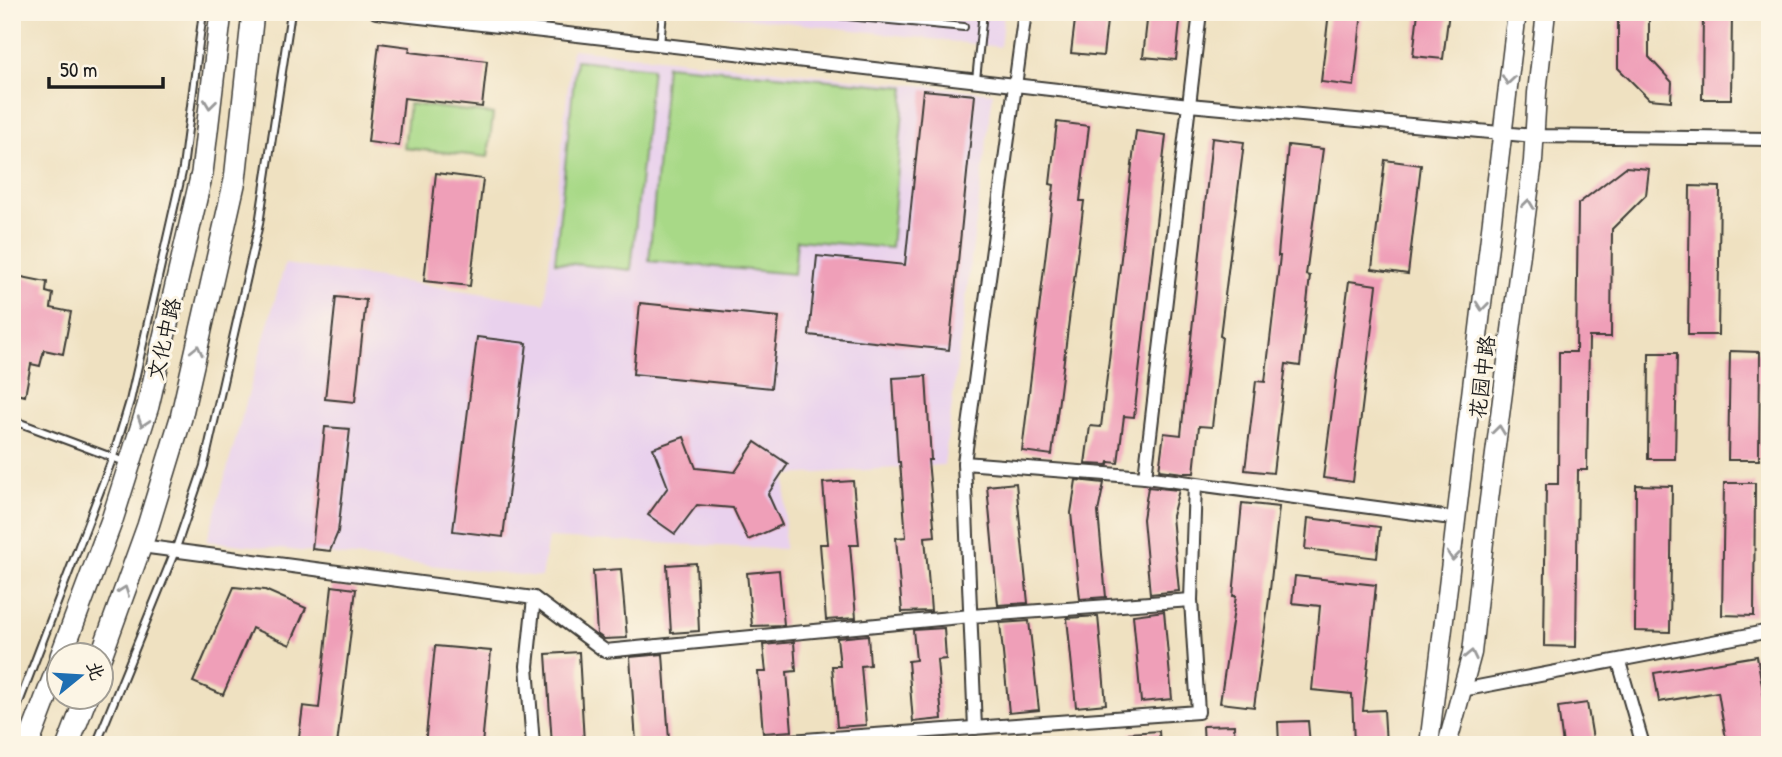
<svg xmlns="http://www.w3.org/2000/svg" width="1782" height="757" viewBox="0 0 1782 757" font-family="'Patrick Hand','LXGW WenKai TC',sans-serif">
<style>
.built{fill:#e9d1ed}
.green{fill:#a8d987;stroke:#627a52;stroke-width:2}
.building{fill:#ef9fb8}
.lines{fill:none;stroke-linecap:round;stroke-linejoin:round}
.service-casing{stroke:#3c3a35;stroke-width:10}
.minor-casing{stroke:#3c3a35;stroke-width:16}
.secondary-casing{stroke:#3c3a35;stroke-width:21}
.primary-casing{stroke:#3c3a35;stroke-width:24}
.service{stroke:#fff;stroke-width:6}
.minor{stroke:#fff;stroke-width:12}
.secondary{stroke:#fff;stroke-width:18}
.primary{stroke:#fff;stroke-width:21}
.oneway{stroke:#999}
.labels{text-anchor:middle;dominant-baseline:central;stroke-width:6;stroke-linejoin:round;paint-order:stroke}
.street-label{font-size:21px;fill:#1c1c1c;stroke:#fcf5e5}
</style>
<rect width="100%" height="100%" fill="#fcf5e5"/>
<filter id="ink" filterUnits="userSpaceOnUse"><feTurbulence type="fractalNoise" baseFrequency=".0143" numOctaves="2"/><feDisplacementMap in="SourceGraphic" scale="14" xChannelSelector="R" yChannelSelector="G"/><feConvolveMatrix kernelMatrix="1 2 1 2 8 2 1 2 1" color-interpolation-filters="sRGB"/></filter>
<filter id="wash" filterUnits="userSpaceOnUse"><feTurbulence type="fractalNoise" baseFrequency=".00686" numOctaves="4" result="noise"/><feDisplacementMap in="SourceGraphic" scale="28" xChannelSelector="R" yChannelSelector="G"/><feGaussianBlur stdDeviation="1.57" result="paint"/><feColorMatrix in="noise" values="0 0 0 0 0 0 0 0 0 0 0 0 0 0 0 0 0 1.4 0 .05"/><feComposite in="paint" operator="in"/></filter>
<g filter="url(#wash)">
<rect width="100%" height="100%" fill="#efe1c1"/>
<!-- built -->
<g class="built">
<polygon points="699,12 1004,12 1000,47"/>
<polygon points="572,49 993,93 944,465 786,475 784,549 548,538 541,577 207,541 285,264 545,303"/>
</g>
<!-- green -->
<g class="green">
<polygon points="576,60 652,68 631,270 555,262"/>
<polygon points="666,65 905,87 891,248 797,240 794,274 649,261"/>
<polygon points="409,104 493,114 488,157 404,148"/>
</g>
<g id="blocks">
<!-- building -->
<g class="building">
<polygon points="1076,12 1108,12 1103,56 1071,53"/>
<polygon points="1148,12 1181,12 1176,60 1143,57"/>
<polygon points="1329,12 1362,12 1354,86 1321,82"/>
<polygon points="1418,12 1449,12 1443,59 1413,56"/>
<polygon points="1618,12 1649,12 1649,57 1672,82 1671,101 1649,99 1618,68"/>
<polygon points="1703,12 1732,12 1731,99 1702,99"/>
<polygon points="379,43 410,47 409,52 487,61 482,107 404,98 399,146 368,142"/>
<polygon points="923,90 975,95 949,350 809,335 817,256 905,265"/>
<polygon points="1057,122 1089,126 1080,201 1084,201 1052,455 1022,451 1054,185 1050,184"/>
<polygon points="1136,131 1166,135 1134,417 1124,416 1118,463 1109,462 1108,465 1085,464 1090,426 1101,427"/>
<polygon points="1212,138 1244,142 1220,336 1222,337 1212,427 1199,426 1194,473 1183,473 1159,470 1164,433 1181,435"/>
<polygon points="1288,145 1323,149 1306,275 1310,276 1300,366 1286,364 1273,473 1245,470 1256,381 1265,382 1280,256 1278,256"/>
<polygon points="1385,160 1421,165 1408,274 1372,269"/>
<polygon points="1626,167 1649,169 1646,195 1612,229 1611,337 1589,337 1587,470 1578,470 1576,647 1544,646 1546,484 1558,484 1559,352 1576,352 1578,204"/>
<polygon points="436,173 483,179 470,286 424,281"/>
<polygon points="1690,186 1720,187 1718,335 1688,335"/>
<polygon points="12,275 47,282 46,292 53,294 51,308 71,312 63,354 44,350 40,366 31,364 25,396 12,393"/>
<polygon points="1349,281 1377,285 1353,482 1323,478"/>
<polygon points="336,297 366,300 355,402 325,399"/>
<polygon points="640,303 779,317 771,388 633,374"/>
<polygon points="477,337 527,343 503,537 453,531"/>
<polygon points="1730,351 1760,352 1759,460 1728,460"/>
<polygon points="1649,353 1677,353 1675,459 1648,459"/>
<polygon points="926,376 931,460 928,460 935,536 925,537 931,611 902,612 896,538 906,537 900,462 898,462 893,378"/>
<polygon points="325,427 350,429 338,532 330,551 312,549"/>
<polygon points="684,437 696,468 735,472 755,442 788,464 768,494 782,525 748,540 733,508 697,505 675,534 648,515 668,487 653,448"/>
<polygon points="1076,480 1104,483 1098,512 1106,597 1080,599 1071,513"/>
<polygon points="853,481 859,545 850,545 856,618 826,620 820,544 828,544 823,483"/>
<polygon points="1016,483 1028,603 998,605 987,486"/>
<polygon points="1724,483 1755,483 1754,616 1722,615"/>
<polygon points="1636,485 1672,486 1670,632 1635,631"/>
<polygon points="1148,487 1179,490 1172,516 1179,591 1150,594 1143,519"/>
<polygon points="1242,503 1279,507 1269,599 1254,707 1220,703 1236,596 1233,596"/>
<polygon points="1308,518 1380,527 1377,558 1305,549"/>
<polygon points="696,563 699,631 671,633 667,565"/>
<polygon points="621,569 627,638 604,639 597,634 593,571"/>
<polygon points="779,570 784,625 752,626 747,573"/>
<polygon points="1295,576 1376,585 1363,711 1384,710 1386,745 1354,745 1352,694 1312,690 1320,606 1292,603"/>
<polygon points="332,586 356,589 337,745 298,745 303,706 319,708"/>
<polygon points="234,587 265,590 306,608 290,645 252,628 223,695 193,682"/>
<polygon points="1164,611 1172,699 1141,702 1133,615"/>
<polygon points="1098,616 1106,704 1076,707 1067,618"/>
<polygon points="1029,621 1039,710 1009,713 1000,623"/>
<polygon points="944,628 946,659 937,660 942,719 913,722 908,661 916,660 913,630"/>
<polygon points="868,635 870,665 861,666 866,725 837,727 832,666 840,666 837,638"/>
<polygon points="794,642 796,671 787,672 792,731 763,733 758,672 766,672 763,645"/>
<polygon points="435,646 491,651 482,745 425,745"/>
<polygon points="579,652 584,743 552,745 546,654"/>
<polygon points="663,654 669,740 636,742 630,657"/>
<polygon points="1757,656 1770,732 1770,745 1727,745 1718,692 1659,702 1654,673"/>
<polygon points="1587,703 1594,745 1563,745 1558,707"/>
<polygon points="1308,721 1310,745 1279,745 1278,722"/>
<polygon points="1234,725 1235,745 1204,745 1203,726"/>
<polygon points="1159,731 1160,745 1130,745 1129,733"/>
</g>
</g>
</g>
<g filter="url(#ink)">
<use href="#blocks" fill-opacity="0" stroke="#3c3a35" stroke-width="2"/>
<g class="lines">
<defs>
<g id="service">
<polyline points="805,12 964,27"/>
<polyline points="660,45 663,12"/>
<polyline points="976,80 983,12"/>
<polyline points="12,420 125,462"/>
<polyline points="12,721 113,457 130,401 183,168 203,12"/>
<polyline points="96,745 175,551 204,466 259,224 291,12"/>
</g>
<g id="minor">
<polyline points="376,12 1189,105 1535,136 1770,139"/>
<polyline points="964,463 1145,477 1444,517"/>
<polyline points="1145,477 1200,12"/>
<polyline points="141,546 534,598 605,651 971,616 1191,600"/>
<polyline points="1619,662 1643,745"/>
<polyline points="1462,690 1770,631"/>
<polyline points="975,728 964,463 1025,12"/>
<polyline points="533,745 527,666 534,598"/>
<polyline points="733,745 1198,712 1191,600 1195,484"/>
</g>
<g id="secondary">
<polyline points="1429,745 1517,12"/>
<polyline points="1447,745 1472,653 1486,523 1533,161 1537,93 1546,12"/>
</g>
<g id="primary">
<polyline points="61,656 112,520 148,406 202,173 221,12"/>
<polyline points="101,656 148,526 181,418 235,180 253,12"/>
<polyline points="28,745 60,661"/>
<polyline points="68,745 86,698"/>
</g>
</defs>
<!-- service casing -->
<use href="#service" class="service-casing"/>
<!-- minor casing -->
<use href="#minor" class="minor-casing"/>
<!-- secondary casing -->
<use href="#secondary" class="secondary-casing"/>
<!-- primary casing -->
<use href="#primary" class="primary-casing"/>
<!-- service -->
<use href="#service" class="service"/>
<!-- minor -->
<use href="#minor" class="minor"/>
<!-- secondary -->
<use href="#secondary" class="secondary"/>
<!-- primary -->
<use href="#primary" class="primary"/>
</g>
<!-- one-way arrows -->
<defs><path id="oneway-chevron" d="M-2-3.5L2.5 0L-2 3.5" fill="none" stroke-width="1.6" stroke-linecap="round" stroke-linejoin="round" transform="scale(1.75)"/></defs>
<g class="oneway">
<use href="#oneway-chevron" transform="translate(1508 80) rotate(98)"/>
<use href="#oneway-chevron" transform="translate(210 104) rotate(97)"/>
<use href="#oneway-chevron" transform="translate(1528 204) rotate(-83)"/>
<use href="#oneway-chevron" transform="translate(1482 306) rotate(96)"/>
<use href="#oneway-chevron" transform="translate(197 350) rotate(-77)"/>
<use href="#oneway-chevron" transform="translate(143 422) rotate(108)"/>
<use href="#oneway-chevron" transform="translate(1499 430) rotate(-83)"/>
<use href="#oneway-chevron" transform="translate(1453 556) rotate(96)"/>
<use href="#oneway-chevron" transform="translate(124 591) rotate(-70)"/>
<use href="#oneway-chevron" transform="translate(1471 655) rotate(-78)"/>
</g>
</g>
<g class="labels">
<!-- street labels -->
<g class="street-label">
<text transform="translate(164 339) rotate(-77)">文化中路</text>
<text transform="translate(1482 377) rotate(-83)">花园中路</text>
</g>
</g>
<!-- margin -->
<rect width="1782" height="757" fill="none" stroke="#fcf5e5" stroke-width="42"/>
<!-- north arrow -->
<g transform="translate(80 676) rotate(72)"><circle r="33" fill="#fcf5e5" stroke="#a29e95" stroke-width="2"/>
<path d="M0-5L12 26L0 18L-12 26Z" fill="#1f6fb2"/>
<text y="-10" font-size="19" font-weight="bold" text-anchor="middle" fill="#1c1c1c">北</text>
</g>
<!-- scale -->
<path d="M49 77v10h114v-10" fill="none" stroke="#1c1c1c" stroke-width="3.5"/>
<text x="60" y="77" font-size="21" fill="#1c1c1c" stroke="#fcf5e5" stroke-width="5" paint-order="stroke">50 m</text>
</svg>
